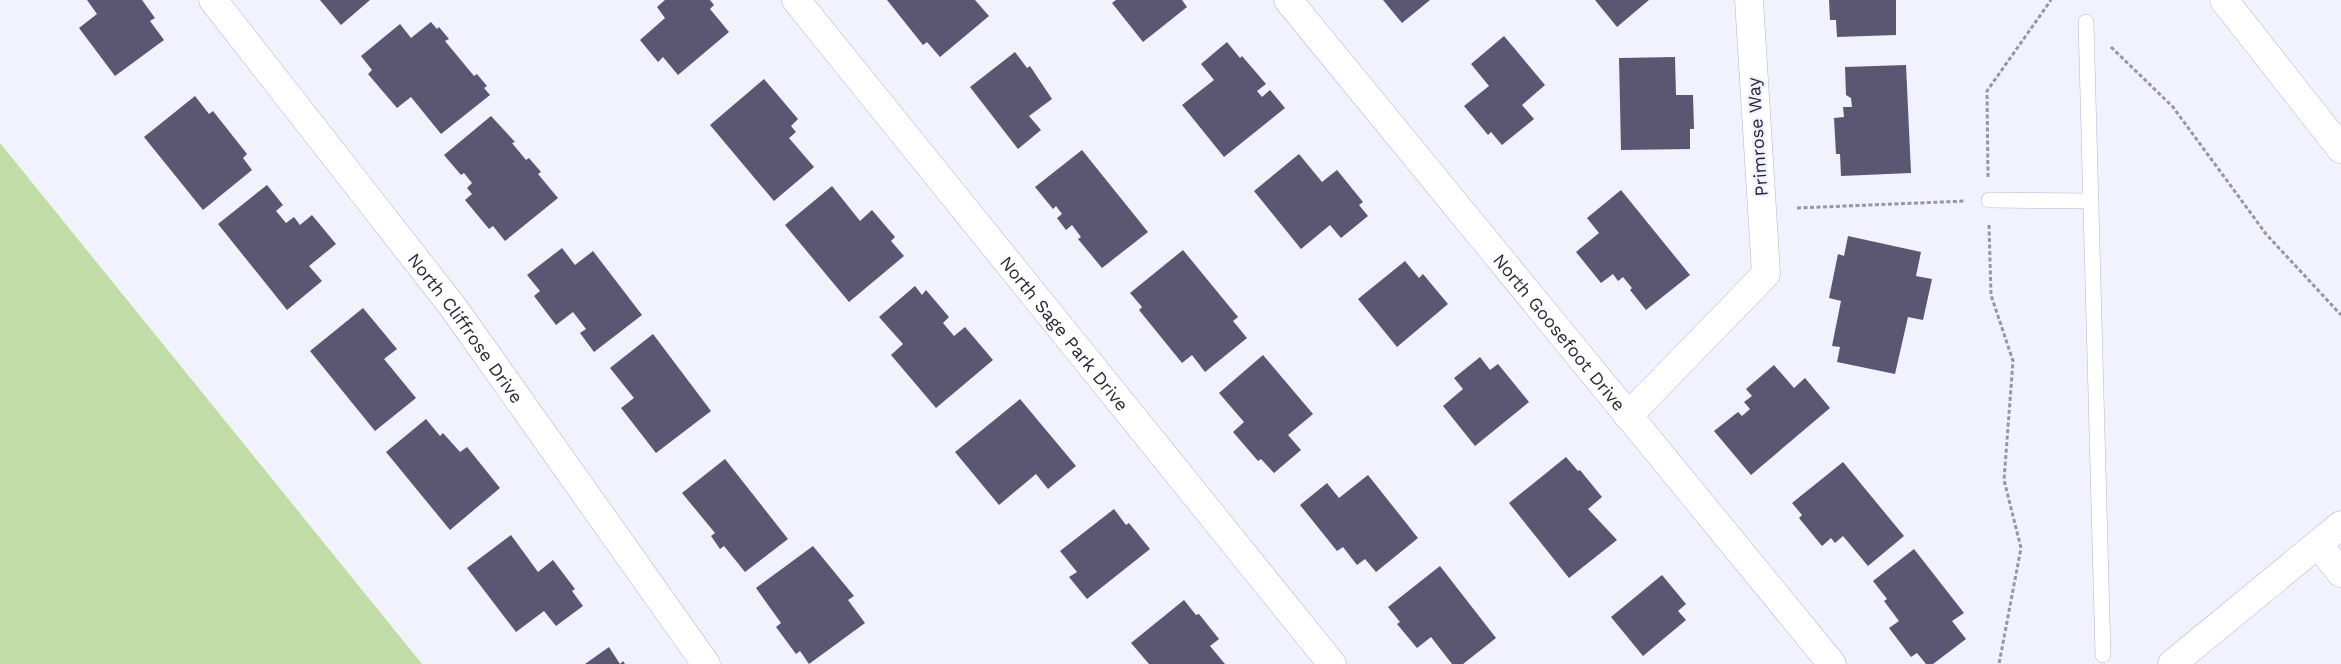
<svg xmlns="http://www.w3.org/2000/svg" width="2341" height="664" viewBox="0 0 2341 664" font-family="'Work Sans',sans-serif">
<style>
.green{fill:#c2dca7}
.building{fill:#5b5672}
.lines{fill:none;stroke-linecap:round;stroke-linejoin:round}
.lane-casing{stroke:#b7b3d2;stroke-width:16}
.street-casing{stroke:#b7b3d2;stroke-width:29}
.secondary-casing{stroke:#b7b3d2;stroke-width:29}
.primary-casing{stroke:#b7b3d2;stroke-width:29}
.path{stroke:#9796a2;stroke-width:3;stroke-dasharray:4 2.5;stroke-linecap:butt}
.lane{stroke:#fff;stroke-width:15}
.street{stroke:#fff;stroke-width:28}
.secondary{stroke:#fff;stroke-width:28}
.primary{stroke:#fff;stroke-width:28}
.labels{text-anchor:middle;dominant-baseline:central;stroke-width:5;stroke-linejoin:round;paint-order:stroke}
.street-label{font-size:18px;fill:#292733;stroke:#f2f1fe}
</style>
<rect width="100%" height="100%" fill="#f2f1fe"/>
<!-- green -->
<polygon class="green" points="0,143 422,664 0,664"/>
<!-- building -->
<g class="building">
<polygon points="87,0 142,0 155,18 150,21 164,40 115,76 79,28 97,14"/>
<polygon points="320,0 370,0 341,25"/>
<polygon points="665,0 710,0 714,5 710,9 729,32 678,75 663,57 658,62 640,40 665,18 657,7"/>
<polygon points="887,0 975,0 989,16 940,57 927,42 923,45"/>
<polygon points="1116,0 1182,0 1187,7 1143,42 1112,3"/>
<polygon points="1383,0 1430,0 1402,23"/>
<polygon points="1595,0 1649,0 1617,27"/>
<polygon points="1829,0 1896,0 1896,35 1837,37 1836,20 1830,20"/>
<polygon points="431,22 437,29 439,27 449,39 445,41 474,76 477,74 487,86 484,88 490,95 441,134 411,97 397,108 368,74 372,70 361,56 400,24 411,38"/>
<polygon points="1504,36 1545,85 1522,105 1534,119 1502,145 1491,132 1488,135 1464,106 1489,86 1471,64"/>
<polygon points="1227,42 1240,58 1242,56 1266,84 1257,91 1262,97 1270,90 1285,108 1224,157 1182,105 1214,80 1201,64"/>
<polygon points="1015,52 1027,68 1030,66 1052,99 1029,116 1041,130 1018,149 970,87"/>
<polygon points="1675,57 1676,95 1693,95 1694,129 1690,129 1690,149 1621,150 1619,58"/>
<polygon points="1906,65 1911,173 1841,176 1840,154 1836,154 1834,118 1844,117 1843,107 1852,107 1851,98 1846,95 1845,67"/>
<polygon points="764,79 798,119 791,126 796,132 789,138 814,167 774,201 710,125"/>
<polygon points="195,96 209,114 213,111 247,154 243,158 252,170 203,210 144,137"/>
<polygon points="491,116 515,142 512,143 526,160 529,158 541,172 538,174 558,198 505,241 493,226 489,229 465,200 472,194 467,188 472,183 464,173 461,175 444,155"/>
<polygon points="1082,150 1148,232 1102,268 1078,239 1081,237 1072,225 1066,230 1057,218 1062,214 1056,206 1053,209 1035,187"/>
<polygon points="1299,154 1322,182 1337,170 1363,202 1359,205 1368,216 1341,238 1330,225 1301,249 1254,191"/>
<polygon points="267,185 283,205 276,211 286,223 294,217 300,225 312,215 336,244 309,266 322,281 287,310 218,224"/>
<polygon points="832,186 860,221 872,210 895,237 891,241 904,256 849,302 785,225"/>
<polygon points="1621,190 1690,275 1646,310 1630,290 1632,288 1623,277 1618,281 1613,274 1601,283 1576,252 1599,233 1587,218"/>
<polygon points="1848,236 1921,252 1916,276 1932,279 1923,320 1908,317 1895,374 1837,362 1840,347 1832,346 1841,301 1829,298 1838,254 1844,256"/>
<polygon points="562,248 575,265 593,251 642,315 594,352 580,333 586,329 573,312 556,325 534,296 540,291 527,275"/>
<polygon points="1183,250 1238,317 1233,321 1247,338 1205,372 1192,355 1182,363 1139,310 1142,307 1130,293"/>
<polygon points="1405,261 1419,278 1423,274 1448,304 1397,347 1358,299"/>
<polygon points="915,286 922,295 926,290 949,317 943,323 954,336 965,327 993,360 936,408 891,355 903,344 879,317"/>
<polygon points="363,308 397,349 384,359 416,398 375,431 310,351"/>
<polygon points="653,334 711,411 656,453 621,408 634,398 610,368"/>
<polygon points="1263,355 1313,414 1288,435 1301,450 1274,473 1261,459 1258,461 1233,432 1244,422 1219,393"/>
<polygon points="1480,357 1490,370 1498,364 1529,402 1475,446 1443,406 1463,389 1454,378"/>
<polygon points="1774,365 1794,388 1805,378 1830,408 1751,475 1714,431 1738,412 1742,416 1750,409 1744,402 1752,396 1746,389"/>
<polygon points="1020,399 1076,466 1048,489 1036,474 999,505 955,452"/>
<polygon points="426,419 440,436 443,433 460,452 467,447 500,488 450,530 386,452"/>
<polygon points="1566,457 1578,471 1580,470 1602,497 1588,509 1617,540 1569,578 1509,503"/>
<polygon points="725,459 788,539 745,572 724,546 720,549 711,536 715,533 682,493"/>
<polygon points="1843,462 1904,536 1868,566 1843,536 1835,543 1831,538 1822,546 1799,518 1802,515 1792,503"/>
<polygon points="1368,475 1418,538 1376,572 1365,559 1357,565 1343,547 1337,551 1300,505 1327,483 1339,498"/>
<polygon points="1114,509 1126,525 1129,523 1150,549 1087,599 1069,577 1077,572 1060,551"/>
<polygon points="511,535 538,572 553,560 575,589 572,591 583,606 556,626 544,611 516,632 467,568"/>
<polygon points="813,546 854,596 848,600 865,623 809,664 800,651 796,654 776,627 781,623 756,588"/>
<polygon points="1914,549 1964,613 1952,621 1966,639 1933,664 1926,664 1917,653 1911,657 1889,628 1899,621 1884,601 1887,599 1873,581"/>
<polygon points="1440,566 1496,638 1463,664 1452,664 1431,637 1417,648 1397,624 1400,622 1388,607"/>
<polygon points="1662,575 1686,604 1678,611 1686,620 1643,656 1611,617"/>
<polygon points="1184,600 1196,615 1199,614 1219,639 1210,646 1225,664 1149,664 1131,643"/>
<polygon points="609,647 620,664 623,661 625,664 585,664"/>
</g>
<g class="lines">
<defs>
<g id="lane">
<polyline points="2086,22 2103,655"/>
<polyline points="1989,200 2091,201"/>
</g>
<g id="street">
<path id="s1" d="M213 0 453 307 706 664"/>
<path id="s2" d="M796 0 1332 664"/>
<path id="s3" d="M1288 0 1832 664"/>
<polyline points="1628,416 1766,274 1749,0"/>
<polyline points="2318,544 2341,573"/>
</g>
<polyline id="secondary" points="2172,664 2341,525"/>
<polyline id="primary" points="2224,0 2341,149"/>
</defs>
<!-- lane casing -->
<use href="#lane" class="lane-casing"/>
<!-- street casing -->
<use href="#street" class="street-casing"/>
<!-- secondary casing -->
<use href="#secondary" class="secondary-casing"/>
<!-- primary casing -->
<use href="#primary" class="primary-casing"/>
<!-- path -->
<g class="path">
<polyline points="2111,47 2173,107 2266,234 2341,315"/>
<polyline points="1988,177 1987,91 2051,0"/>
<polyline points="1797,208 1966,201"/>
<polyline points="1989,225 1991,295 2013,361 2004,480 2021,548 1999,664"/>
</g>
<!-- lane -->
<use href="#lane" class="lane"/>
<!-- street -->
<use href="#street" class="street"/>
<!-- secondary -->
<use href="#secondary" class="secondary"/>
<!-- primary -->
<use href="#primary" class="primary"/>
</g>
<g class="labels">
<!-- street labels -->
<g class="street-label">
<text transform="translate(1757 137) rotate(-94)">Primrose Way</text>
<text stroke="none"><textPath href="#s1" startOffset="414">North Cliffrose Drive</textPath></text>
<text stroke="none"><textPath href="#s2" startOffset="428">North Sage Park Drive</textPath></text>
<text stroke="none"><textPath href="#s3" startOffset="429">North Goosefoot Drive</textPath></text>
</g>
</g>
</svg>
